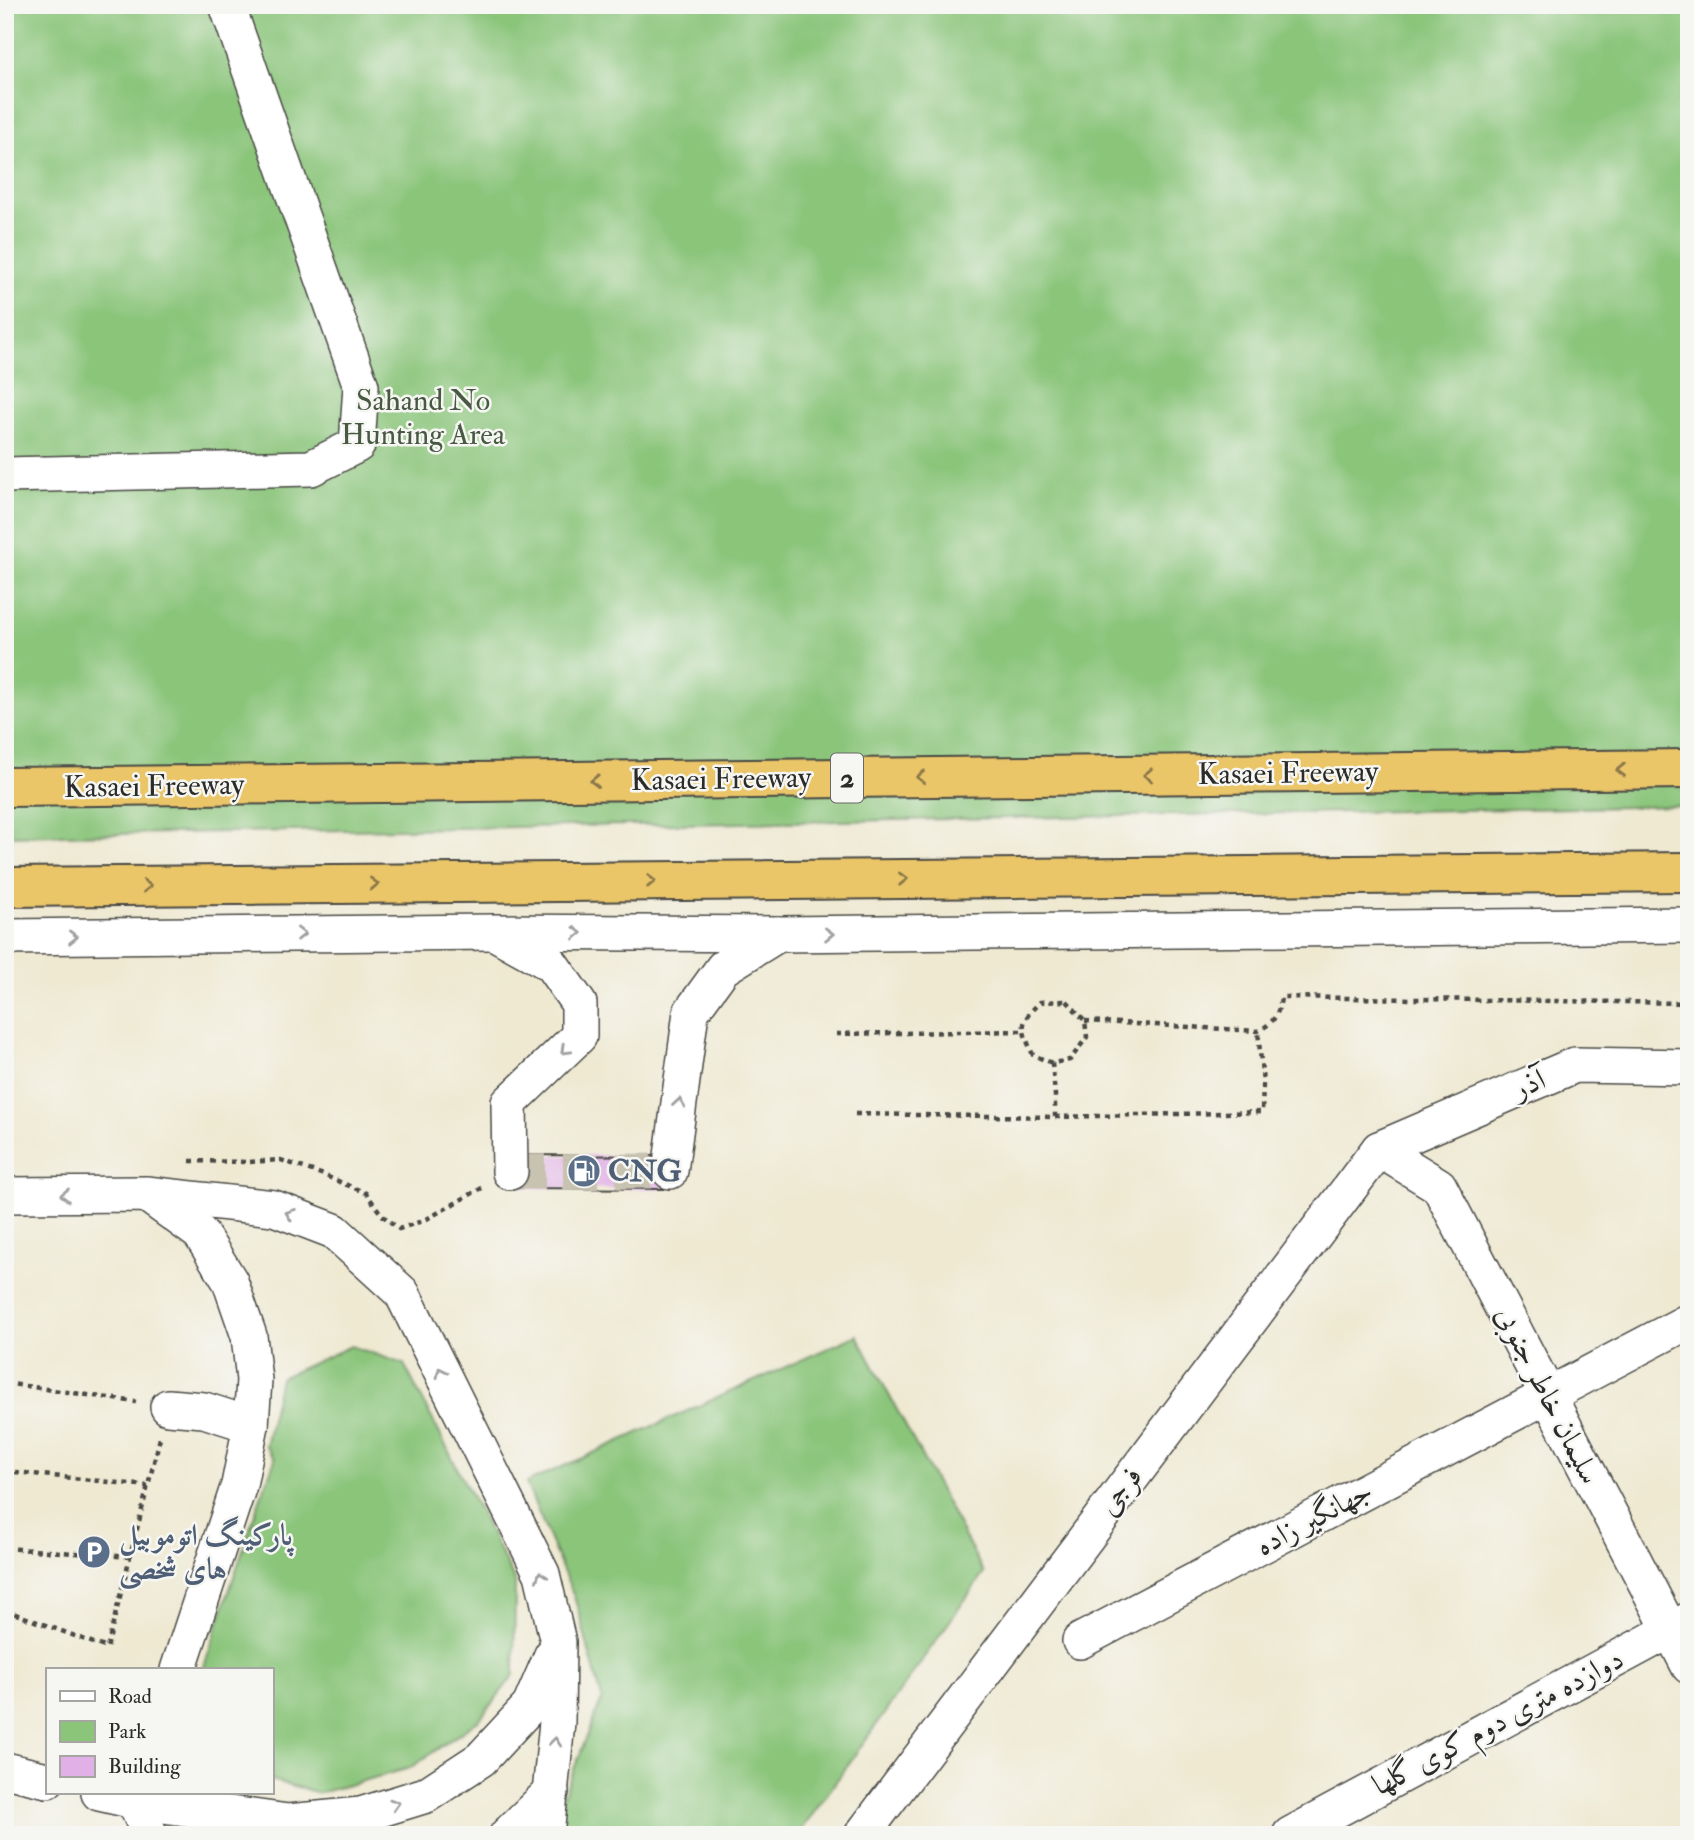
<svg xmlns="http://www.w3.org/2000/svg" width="1694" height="1840" viewBox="0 0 1694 1840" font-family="'IM FELL Double Pica',Amiri,serif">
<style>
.green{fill:#8ac57a;stroke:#5a7852;stroke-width:2}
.building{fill:#e0b0e6}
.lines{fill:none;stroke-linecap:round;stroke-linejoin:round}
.minor-tunnel{stroke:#c8c3b1;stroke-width:35;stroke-dasharray:35 18;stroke-linecap:butt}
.minor-casing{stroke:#484844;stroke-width:38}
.highway-casing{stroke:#484844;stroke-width:42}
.path{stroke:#484844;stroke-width:4.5;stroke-dasharray:5 5;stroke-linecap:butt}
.minor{stroke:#fff;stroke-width:35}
.highway{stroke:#ebc669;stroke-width:38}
.oneway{stroke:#8b784a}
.oneway2{stroke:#a0a0a0}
.labels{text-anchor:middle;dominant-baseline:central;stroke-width:5;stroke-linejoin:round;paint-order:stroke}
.shield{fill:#f6f6f2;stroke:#686867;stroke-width:2}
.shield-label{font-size:28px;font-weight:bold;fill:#2b2b2b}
.park-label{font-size:30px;fill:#485943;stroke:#f6f6f2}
.street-label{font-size:30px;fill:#2b2b2b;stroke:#f6f6f2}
.service-label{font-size:30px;font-weight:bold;fill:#4e5e75;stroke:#f6f6f2;text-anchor:start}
</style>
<rect width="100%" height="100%" fill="#f6f6f2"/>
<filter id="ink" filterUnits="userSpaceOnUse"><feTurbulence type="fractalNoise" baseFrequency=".0143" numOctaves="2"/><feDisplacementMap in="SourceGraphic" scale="14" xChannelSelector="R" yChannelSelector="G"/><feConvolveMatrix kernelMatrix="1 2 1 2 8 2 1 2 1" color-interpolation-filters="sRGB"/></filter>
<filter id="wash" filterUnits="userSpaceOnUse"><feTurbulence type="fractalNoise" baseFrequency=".00686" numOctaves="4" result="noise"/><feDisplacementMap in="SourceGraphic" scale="28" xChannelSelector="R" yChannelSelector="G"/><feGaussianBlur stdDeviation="1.57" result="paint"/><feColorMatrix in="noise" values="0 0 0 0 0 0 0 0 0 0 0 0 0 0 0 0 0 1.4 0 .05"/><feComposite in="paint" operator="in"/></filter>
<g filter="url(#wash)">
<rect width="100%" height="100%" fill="#efe9d2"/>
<!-- green -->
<g class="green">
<polygon points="5,5 1689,5 1689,806 5,836"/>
<polygon points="857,1335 984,1573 798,1835 560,1835 562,1799 602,1699 575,1599 526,1483"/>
<polygon points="351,1346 404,1364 515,1581 514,1675 479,1720 410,1768 319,1793 271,1780 271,1670 203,1670 253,1519 275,1459 265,1446 280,1378"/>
</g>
<g id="blocks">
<!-- building -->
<polygon class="building" points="522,1155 664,1156 664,1189 522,1188"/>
</g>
</g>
<g filter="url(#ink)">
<use href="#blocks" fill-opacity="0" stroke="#484844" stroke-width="2"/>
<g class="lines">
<!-- minor-tunnel -->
<polyline class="minor-tunnel" points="510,1172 670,1171"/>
<defs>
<g id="minor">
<polyline points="5,475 311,468 357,445 361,386 227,5"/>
<polyline points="497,934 551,964 579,1004 579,1036 509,1103 510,1172"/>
<polyline points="5,937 494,932 778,934 1689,925"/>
<polyline points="1379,1149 1439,1186 1689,1666"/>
<polyline points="670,1171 691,1012 723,968 778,934"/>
<polyline points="5,1195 146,1194 274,1208 334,1231 402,1293 542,1574 558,1642 557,1722 546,1835"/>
<polyline points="149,1196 200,1233 230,1281 249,1336 254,1380 251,1425 239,1485 178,1670"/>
<polyline points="168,1407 204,1410 251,1425"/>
<polyline points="1080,1641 1689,1321"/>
<polyline points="5,1770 47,1780"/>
<polyline points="99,1793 134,1801 288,1822 361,1815 426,1795 481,1759 530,1706 552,1655"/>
<polyline points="137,1793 134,1801 150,1835"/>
<polyline points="507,1835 551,1792"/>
<polyline points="862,1835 1379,1149 1575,1065 1689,1067"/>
<polyline points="1290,1835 1689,1620"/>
</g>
<g id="highway">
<polyline points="5,787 1689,769"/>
<polyline points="5,887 1689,872"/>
</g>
</defs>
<!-- minor casing -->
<use href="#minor" class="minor-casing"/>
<!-- highway casing -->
<use href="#highway" class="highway-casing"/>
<!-- path -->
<g class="path">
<path d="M1067 1001 1085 1021 1087 1037 1070 1060 1052 1063 1033 1055C1021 1027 1018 1024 1040 1002Z"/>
<path d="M1085 1021 1258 1031C1274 1023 1279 1014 1281 997L1689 1003"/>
<polyline points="836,1034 1023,1031"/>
<polyline points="1052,1063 1055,1095 1055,1117"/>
<polyline points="855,1114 1055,1117 1262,1112 1263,1083 1258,1031"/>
<polyline points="190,1161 248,1162 281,1160 321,1174 366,1193 382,1215 399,1229 425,1220 482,1188"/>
<polyline points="5,1383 136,1402"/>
<polyline points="5,1471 148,1486"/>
<polyline points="5,1548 131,1557"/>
<polyline points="5,1610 107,1648 160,1438"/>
</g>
<!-- minor -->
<use href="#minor" class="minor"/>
<!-- highway -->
<use href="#highway" class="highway"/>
</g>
<!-- one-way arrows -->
<defs><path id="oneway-chevron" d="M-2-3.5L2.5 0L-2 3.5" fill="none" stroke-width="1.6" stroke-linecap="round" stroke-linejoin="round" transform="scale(1.75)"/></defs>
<g class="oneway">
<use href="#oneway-chevron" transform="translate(1621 770) rotate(179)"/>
<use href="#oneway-chevron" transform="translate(1148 775) rotate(179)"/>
<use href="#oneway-chevron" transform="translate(921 777) rotate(179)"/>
<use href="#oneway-chevron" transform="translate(595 781) rotate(179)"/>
<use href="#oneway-chevron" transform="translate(903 879) rotate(-1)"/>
<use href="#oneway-chevron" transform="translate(651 881) rotate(-1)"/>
<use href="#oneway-chevron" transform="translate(374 884) rotate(-1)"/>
<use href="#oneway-chevron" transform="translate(147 886) rotate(-1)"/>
</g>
<g class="oneway2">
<use href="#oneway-chevron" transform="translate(577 933)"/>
<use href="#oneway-chevron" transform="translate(301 934) rotate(-1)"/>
<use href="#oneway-chevron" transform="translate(829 934) rotate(-1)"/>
<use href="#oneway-chevron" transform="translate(73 937) rotate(-1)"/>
<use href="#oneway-chevron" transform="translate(565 1050) rotate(136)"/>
<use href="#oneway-chevron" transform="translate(679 1103) rotate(-82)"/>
<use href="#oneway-chevron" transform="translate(65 1195) rotate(180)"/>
<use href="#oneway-chevron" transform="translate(290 1214) rotate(-160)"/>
<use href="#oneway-chevron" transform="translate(441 1372) rotate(-116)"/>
<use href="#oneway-chevron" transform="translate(541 1576) rotate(-109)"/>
<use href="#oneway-chevron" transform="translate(555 1742) rotate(-84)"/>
<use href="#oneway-chevron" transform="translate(395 1804) rotate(-17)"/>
</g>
</g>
<!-- icons -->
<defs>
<symbol id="fuel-disc" viewBox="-11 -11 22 22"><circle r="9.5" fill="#5c6f8a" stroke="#f6f6f2"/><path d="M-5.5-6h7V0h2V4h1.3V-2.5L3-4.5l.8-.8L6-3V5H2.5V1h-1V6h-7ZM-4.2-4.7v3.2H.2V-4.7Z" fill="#fff"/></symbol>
<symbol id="parking-disc" viewBox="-11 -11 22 22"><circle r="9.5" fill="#5c6f8a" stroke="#f6f6f2"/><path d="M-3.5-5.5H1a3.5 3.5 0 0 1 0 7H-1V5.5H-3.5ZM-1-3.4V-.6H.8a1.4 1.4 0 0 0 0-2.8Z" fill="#fff"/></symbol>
</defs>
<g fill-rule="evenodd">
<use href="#fuel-disc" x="565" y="1152" width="38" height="38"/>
<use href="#parking-disc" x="75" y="1533" width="38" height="38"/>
</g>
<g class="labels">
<!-- shield labels -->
<rect class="shield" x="831" y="753.5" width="32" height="49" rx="5"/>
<g class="shield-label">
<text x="847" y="778">2</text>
</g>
<!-- park labels -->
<g class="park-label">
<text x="423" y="400">Sahand No<tspan x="423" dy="34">Hunting Area</tspan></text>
</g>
<!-- street labels -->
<g class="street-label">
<text transform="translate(1288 773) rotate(-1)">Kasaei Freeway</text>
<text transform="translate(721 779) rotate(-1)">Kasaei Freeway</text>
<text transform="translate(154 786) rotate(-1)">Kasaei Freeway</text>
<text transform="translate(1529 1084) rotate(-23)">آذر</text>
<text transform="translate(1548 1395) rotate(63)">سلیمان خاطر جنوبی</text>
<text transform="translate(1120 1491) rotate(-53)">فرجی</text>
<text transform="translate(1314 1518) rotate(-28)">جهانگیر زاده</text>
<text transform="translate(1498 1722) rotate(-28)">دوازده متری دوم کوی گلها</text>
</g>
<!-- service labels -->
<g class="service-label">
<text x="608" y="1171">CNG</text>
<text x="119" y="1535">پارکینگ اتوموبیل<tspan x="119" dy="34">های شخصی</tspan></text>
</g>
</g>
<!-- margin -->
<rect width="1694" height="1840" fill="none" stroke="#f6f6f2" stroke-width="28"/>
<!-- legend -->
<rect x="46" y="1668" width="228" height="126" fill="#f6f6f2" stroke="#a5a5a2" stroke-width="2"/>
<rect x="60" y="1691" width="35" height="10" fill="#ffffff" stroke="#a5a5a2" stroke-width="2"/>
<text x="108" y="1703" font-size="21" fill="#2b2b2b">Road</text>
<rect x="60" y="1721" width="35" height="21" fill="#8ac57a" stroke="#a5a5a2" stroke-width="2"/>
<text x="108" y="1738" font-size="21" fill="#2b2b2b">Park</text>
<rect x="60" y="1756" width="35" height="21" fill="#e0b0e6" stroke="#a5a5a2" stroke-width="2"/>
<text x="108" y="1773" font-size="21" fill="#2b2b2b">Building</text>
</svg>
